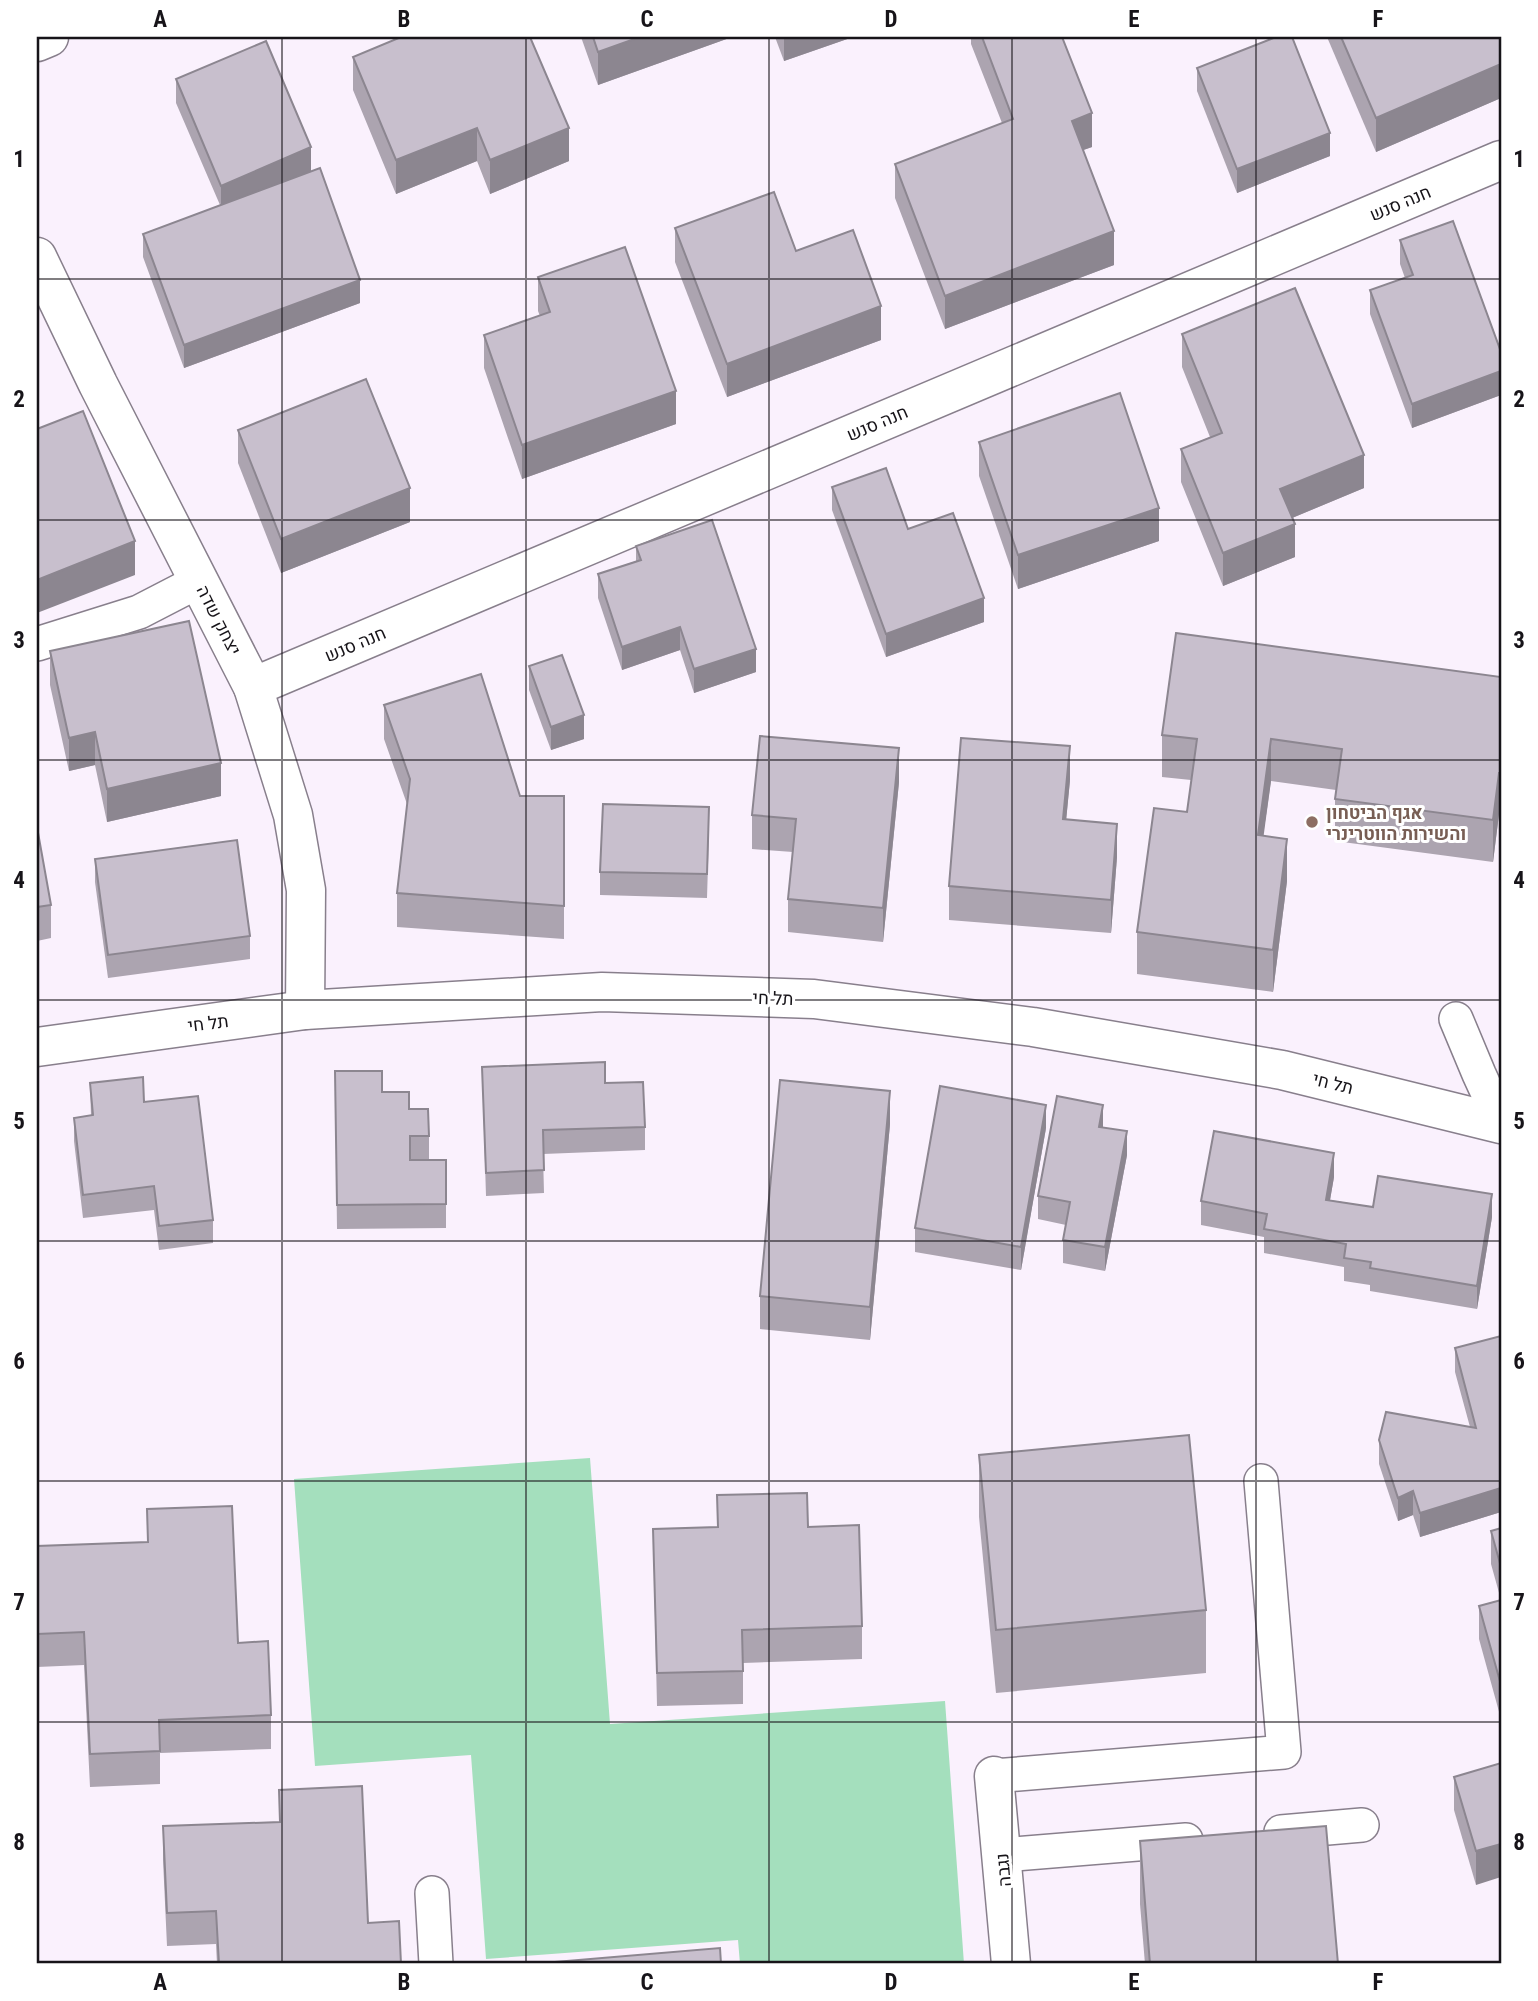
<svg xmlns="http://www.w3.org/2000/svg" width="1538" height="2001" viewBox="0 0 1538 2001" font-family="'Roboto Condensed',Heebo,sans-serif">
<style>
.green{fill:#a4dfbd}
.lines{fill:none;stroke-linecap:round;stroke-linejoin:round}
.lane-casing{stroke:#887f8c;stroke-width:36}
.street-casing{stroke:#887f8c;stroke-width:41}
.secondary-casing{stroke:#887f8c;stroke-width:41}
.lane{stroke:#fff;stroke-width:33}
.street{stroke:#fff;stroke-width:38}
.secondary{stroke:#fff;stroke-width:38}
.wall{fill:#aca4b0}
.shaded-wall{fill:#8c8690}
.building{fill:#c8bfcd;stroke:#8c8690;stroke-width:2}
.grid{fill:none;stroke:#171419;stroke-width:2;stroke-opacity:0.55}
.education-dot{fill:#8d6e63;stroke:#fff;stroke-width:2.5}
.labels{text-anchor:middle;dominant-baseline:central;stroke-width:6;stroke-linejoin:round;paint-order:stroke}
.street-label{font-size:18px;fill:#171419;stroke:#fff}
.education-label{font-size:18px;font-weight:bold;fill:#785e54;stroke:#fff;text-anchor:start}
.neatline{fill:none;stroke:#171419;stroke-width:2.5}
.grid-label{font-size:23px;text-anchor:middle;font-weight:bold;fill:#171419}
</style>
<rect width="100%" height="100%" fill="#faf1fd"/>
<!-- green -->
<polygon class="green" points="590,1458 610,1724 945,1701 964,1964 740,1964 738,1940 486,1959 471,1755 315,1766 294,1479"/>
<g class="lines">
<defs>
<g id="lane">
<polyline points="37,644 139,612 199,581"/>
<polyline points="1456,1019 1479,1074 1501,1122"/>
<polyline points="994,1776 1284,1752 1261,1481"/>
<polyline points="1281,1832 1362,1825"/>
<polyline points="1002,1855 1186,1840"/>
<polyline points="432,1893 436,1964"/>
</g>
<g id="street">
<polyline points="37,257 98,384 253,687 293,815 306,890 305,1010"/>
<polyline points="253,687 1501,160"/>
<polyline points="37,1047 305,1010 602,992 814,999 1033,1027 1282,1070 1501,1124"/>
<polyline points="994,1776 1011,1964"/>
</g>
<polyline id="secondary" points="37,42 49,37"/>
</defs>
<!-- lane casing -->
<use href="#lane" class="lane-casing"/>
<!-- street casing -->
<use href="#street" class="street-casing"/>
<!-- secondary casing -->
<use href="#secondary" class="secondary-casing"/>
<!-- lane -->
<use href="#lane" class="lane"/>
<!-- street -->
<use href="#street" class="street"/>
<!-- secondary -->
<use href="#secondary" class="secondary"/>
</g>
<!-- wall -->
<g class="wall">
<polygon points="581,37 732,37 598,85"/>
<polygon points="775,37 853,37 784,61"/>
<polygon points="971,37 1062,37 1092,147 1083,150 1114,265 945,329 895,198 895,164 1002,123 971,44"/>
<polygon points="1327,37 1501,37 1501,98 1376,152"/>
<polygon points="353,57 569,161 490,194 477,161 396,194 353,90"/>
<polygon points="1197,68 1330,156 1237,193 1197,91"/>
<polygon points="176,79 311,171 299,176 360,303 184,368 143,257 143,234 220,205 176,103"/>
<polygon points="675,228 881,340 727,397 675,262"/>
<polygon points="1400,240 1501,352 1501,395 1412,428 1370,314 1370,290 1405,278 1400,264"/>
<polygon points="538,277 676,424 522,479 484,368 484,335 540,316 538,311"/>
<polygon points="1182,334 1364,488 1292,518 1295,557 1223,586 1181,482 1181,449 1210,437 1182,367"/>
<polygon points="238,430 410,522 281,573 238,463"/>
<polygon points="979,442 1159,541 1018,589 979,476"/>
<polygon points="832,487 908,529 984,622 886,657 832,510"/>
<polygon points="636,546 756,672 694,693 680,650 622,670 598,598 598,574 636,561"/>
<polygon points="50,651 221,796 107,822 95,765 69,771 50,685"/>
<polygon points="529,666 584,739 551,750 529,690"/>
<polygon points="1501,677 1501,815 1499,814 1493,862 1335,841 1335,799 1336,790 1271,781 1263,836 1287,881 1273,992 1137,974 1137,932 1187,812 1191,780 1162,777 1162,735"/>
<polygon points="384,705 520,796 564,796 564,939 397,927 397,893 407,804 384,739"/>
<polygon points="1070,780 1066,820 1117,857 1111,933 949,920 949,886"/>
<polygon points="899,782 883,942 788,932 788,899 793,852 752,849 752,815"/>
<polygon points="37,827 51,905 51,938 37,941"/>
<polygon points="709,831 707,898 600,895 600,872"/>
<polygon points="95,859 250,936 250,959 108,978 95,882"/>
<polygon points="482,1067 605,1083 645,1127 645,1150 543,1154 544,1193 486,1196"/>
<polygon points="335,1071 382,1092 409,1109 429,1136 429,1160 410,1160 446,1160 446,1228 337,1229"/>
<polygon points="90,1083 144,1102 213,1220 213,1243 159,1250 154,1210 83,1218 74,1141 74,1118 91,1115"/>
<polygon points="890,1124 870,1340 760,1329 760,1296"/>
<polygon points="1103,1127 1127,1155 1105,1271 1063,1263 1063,1240 1066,1225 1038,1219 1038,1196"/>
<polygon points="1046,1128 1021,1270 915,1252 915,1228"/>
<polygon points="1334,1177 1330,1200 1373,1207 1492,1217 1477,1309 1370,1291 1370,1285 1344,1281 1344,1267 1264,1253 1264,1237 1201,1225 1201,1201"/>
<polygon points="1455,1348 1501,1512 1420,1537 1413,1515 1398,1521 1379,1464 1379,1440 1470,1427 1455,1372"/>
<polygon points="979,1455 1206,1610 1206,1673 996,1693 979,1517"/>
<polygon points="717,1495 808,1527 862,1626 862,1659 743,1663 743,1704 657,1706 653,1529 717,1527"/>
<polygon points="147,1509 238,1643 271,1715 271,1749 160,1753 160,1784 90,1787 84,1665 37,1667 37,1546 147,1542"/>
<polygon points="1501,1528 1501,1719 1479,1639 1479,1606 1501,1600 1491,1564 1491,1531"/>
<polygon points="1501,1763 1476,1885 1454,1810 1454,1777"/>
<polygon points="279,1790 368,1923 401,1964 217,1964 216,1944 167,1946 163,1860 163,1826 279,1822"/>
<polygon points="1140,1841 1338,1964 1145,1964 1140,1904"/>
</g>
<!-- shaded-wall -->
<g class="shaded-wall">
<polygon points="640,37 732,37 598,85 598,52"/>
<polygon points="784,37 853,37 784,61"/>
<polygon points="1501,64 1501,98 1376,152 1376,118"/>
<polygon points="1092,113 1092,147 1072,154 1072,121"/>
<polygon points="477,128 477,161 396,194 396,160"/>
<polygon points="569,128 569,161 490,194 490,160"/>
<polygon points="1330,133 1330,156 1237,193 1237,169"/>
<polygon points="311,147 311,171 221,209 221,186"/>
<polygon points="1114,231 1114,265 945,329 945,296"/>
<polygon points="360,280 360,303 184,368 184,345"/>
<polygon points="881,306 881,340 727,397 727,364"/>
<polygon points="1501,371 1501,395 1412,428 1412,404"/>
<polygon points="676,391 676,424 522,479 522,445"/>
<polygon points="1364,455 1364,488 1280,523 1280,489"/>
<polygon points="410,488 410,522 281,573 281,539"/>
<polygon points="1159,508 1159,541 1018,589 1018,555"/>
<polygon points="1295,524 1295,557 1223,586 1223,553"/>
<polygon points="135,541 135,575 37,613 37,580"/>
<polygon points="984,598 984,622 886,657 886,634"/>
<polygon points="680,627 680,650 622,670 622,647"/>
<polygon points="756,649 756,672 694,693 694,669"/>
<polygon points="584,715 584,739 551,750 551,727"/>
<polygon points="95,732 95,765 69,771 69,738"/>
<polygon points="1271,739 1271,781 1258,877 1258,835"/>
<polygon points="1070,746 1070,780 1063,853 1063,819"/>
<polygon points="899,748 899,782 883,942 883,908"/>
<polygon points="221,763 221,796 107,822 107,789"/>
<polygon points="1499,773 1499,814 1493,862 1493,820"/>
<polygon points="1117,824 1117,857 1111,933 1111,900"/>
<polygon points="1287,839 1287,881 1273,992 1273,950"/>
<polygon points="890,1091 890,1124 870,1340 870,1307"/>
<polygon points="1046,1105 1046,1128 1021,1270 1021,1247"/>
<polygon points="1103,1105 1103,1128 1099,1127"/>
<polygon points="1127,1131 1127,1155 1105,1271 1105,1247"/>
<polygon points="1334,1153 1334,1177 1326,1223 1326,1200"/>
<polygon points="1492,1194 1492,1217 1477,1309 1477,1286"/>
<polygon points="1501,1488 1501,1512 1420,1537 1420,1513"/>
<polygon points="1413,1491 1413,1515 1398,1521 1398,1498"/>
<polygon points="1501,1844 1501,1877 1476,1885 1476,1851"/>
</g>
<!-- building -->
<g class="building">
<polygon points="401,37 530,37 569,128 490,160 477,128 396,160 353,57"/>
<polygon points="593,37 640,37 598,52"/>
<polygon points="982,37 1062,37 1092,113 1072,121 1114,231 945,296 895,164 1013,119"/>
<polygon points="1276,37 1292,37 1330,133 1237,169 1197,68"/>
<polygon points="1341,37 1501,37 1501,64 1376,118"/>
<polygon points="266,41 311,147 221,186 176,79"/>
<polygon points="320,168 360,280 184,345 143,234"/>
<polygon points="774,192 796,251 853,230 881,306 727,364 675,228"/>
<polygon points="1453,221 1501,352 1501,371 1412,404 1370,290 1413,275 1400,240"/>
<polygon points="625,247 676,391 522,445 484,335 550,312 538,277"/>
<polygon points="1295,288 1364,455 1280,489 1295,524 1223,553 1181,449 1222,433 1182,334"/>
<polygon points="366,379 410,488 281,539 238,430"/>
<polygon points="1120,393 1159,508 1018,555 979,442"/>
<polygon points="83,411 135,541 37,580 37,429"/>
<polygon points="886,468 908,529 953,513 984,598 886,634 832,487"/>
<polygon points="712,520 756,649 694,669 680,627 622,647 598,574 641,560 636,546"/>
<polygon points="189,621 221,763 107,789 95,732 69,738 50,651"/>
<polygon points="1176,633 1501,677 1501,773 1499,773 1493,820 1335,799 1342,749 1271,739 1258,835 1287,839 1273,950 1137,932 1154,808 1187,812 1197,739 1162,735"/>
<polygon points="562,655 584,715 551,727 529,666"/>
<polygon points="481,674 520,796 564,796 564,906 397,893 410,779 384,705"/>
<polygon points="760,736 899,748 883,908 788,899 796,819 752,815"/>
<polygon points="961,738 1070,746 1063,819 1117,824 1111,900 949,886"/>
<polygon points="603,804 709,807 707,874 600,872"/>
<polygon points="37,827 51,905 37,907"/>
<polygon points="237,840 250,936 108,955 95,859"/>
<polygon points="605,1062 605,1083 643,1082 645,1127 543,1130 544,1170 486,1173 482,1067"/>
<polygon points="335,1071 382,1071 382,1092 409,1092 409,1109 428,1109 429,1136 410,1136 410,1160 446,1160 446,1204 337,1205"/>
<polygon points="143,1077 144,1102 198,1096 213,1220 159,1226 154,1186 83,1195 74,1118 93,1115 90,1083"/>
<polygon points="780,1080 890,1091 870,1307 760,1296"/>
<polygon points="940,1086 1046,1105 1021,1247 915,1228"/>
<polygon points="1057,1096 1103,1105 1099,1127 1127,1131 1105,1247 1063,1240 1070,1202 1038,1196"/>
<polygon points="1214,1131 1334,1153 1326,1200 1373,1207 1378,1176 1492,1194 1477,1286 1370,1268 1371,1262 1344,1258 1346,1244 1264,1229 1267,1214 1201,1201"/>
<polygon points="1501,1336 1501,1488 1420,1513 1413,1491 1398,1498 1379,1440 1386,1412 1476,1428 1455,1348"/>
<polygon points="1189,1435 1206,1610 996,1630 979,1455"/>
<polygon points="807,1493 808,1527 859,1525 862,1626 742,1630 743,1671 657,1673 653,1529 718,1527 717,1495"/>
<polygon points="232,1506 238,1643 268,1641 271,1715 159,1720 160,1751 90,1754 84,1632 37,1634 37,1546 148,1542 147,1509"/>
<polygon points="1501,1528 1501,1567 1491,1531"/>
<polygon points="1501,1600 1501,1685 1479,1606"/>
<polygon points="1501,1763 1501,1844 1476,1851 1454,1777"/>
<polygon points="362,1786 368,1923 399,1921 401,1964 219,1964 216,1911 167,1913 163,1826 280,1822 279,1790"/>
<polygon points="1326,1826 1338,1964 1150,1964 1140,1841"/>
<polygon points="720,1948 721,1964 531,1964"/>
</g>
<!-- grid -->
<path class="grid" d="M282 37V1964M526 37V1964M769 37V1964M1012 37V1964M1256 37V1964M37 279H1501M37 520H1501M37 760H1501M37 1000H1501M37 1241H1501M37 1481H1501M37 1722H1501"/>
<!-- markers -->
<circle class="education-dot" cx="1312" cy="822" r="7"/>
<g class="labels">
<!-- street labels -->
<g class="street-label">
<text transform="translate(1400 203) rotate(-23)">חנה סנש</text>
<text transform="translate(877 423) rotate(-23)">חנה סנש</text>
<text transform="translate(219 620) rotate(63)">יצחק שדה</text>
<text transform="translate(355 644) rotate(-23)">חנה סנש</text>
<text transform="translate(773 998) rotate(2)">תל חי</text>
<text transform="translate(208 1023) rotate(-7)">תל חי</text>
<text transform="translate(1333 1083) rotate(14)">תל חי</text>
<text transform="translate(1003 1870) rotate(-95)">נגבה</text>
</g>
<!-- education labels -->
<g class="education-label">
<text x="1326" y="812">אגף הביטחון<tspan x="1326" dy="21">והשירות הווטרינרי</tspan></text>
</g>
</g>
<!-- border -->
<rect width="1538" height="2001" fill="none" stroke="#ffffff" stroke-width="77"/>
<rect x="38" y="38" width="1462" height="1924" class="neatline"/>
<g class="grid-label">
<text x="160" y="27">A</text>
<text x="404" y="27">B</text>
<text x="647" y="27">C</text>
<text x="891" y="27">D</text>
<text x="1134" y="27">E</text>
<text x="1378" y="27">F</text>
<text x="19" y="167">1</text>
<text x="1519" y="167">1</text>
<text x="19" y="407">2</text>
<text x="1519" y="407">2</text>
<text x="19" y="648">3</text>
<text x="1519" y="648">3</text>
<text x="19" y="888">4</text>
<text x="1519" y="888">4</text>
<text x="19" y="1129">5</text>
<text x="1519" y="1129">5</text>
<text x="19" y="1369">6</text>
<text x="1519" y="1369">6</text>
<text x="19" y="1610">7</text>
<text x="1519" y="1610">7</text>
<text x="19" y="1850">8</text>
<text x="1519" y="1850">8</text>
<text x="160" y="1990">A</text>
<text x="404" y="1990">B</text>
<text x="647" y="1990">C</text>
<text x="891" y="1990">D</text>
<text x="1134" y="1990">E</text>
<text x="1378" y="1990">F</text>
</g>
</svg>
